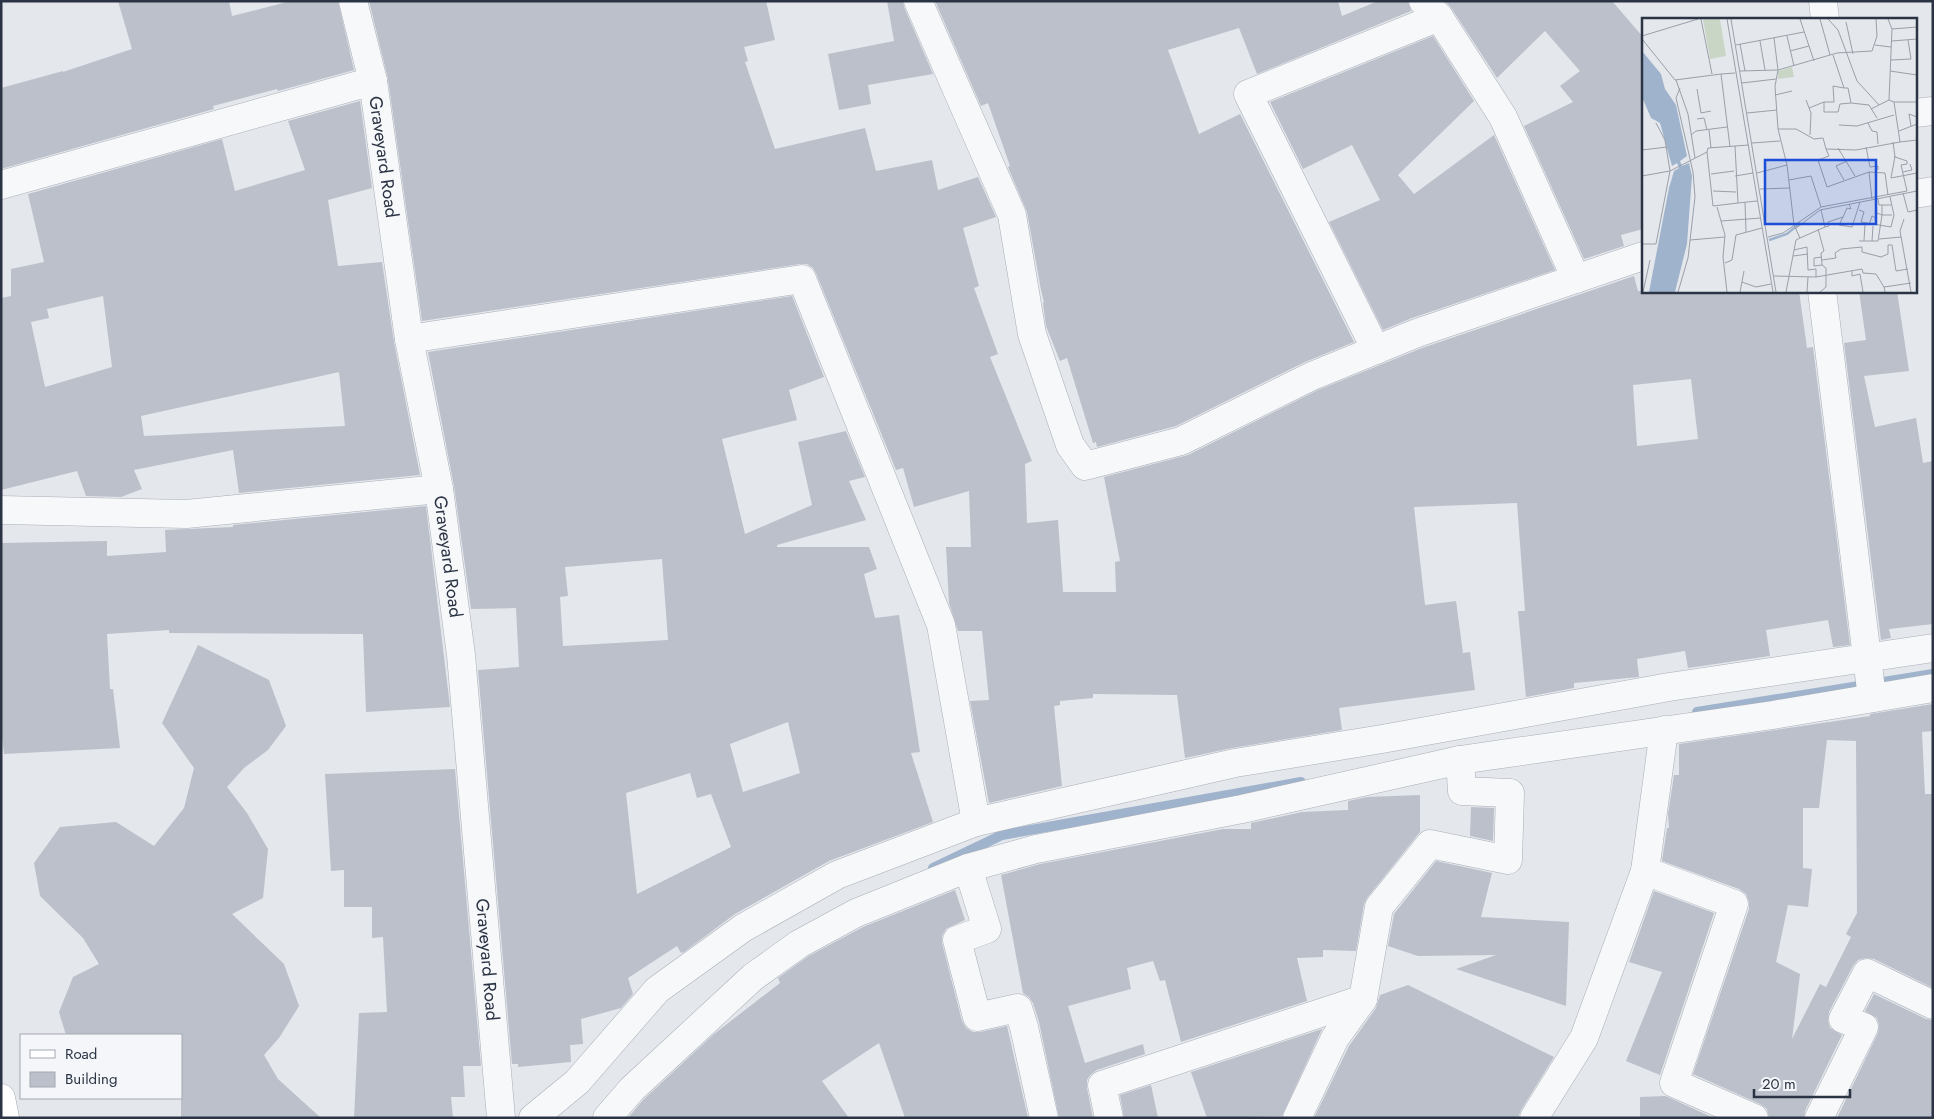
<svg xmlns="http://www.w3.org/2000/svg" width="1934" height="1119" viewBox="0 0 1934 1119" font-family="Jost,sans-serif">
<style>
.lines{fill:none;stroke-linecap:round;stroke-linejoin:round}
.stream{stroke:#9fb4cc;stroke-width:10}
.building{fill:#bbc0ca;fill-rule:evenodd}
.minor-casing{stroke:#a9aeb7;stroke-width:29}
.major-casing{stroke:#a3abb8;stroke-width:29}
.minor{stroke:#f7f8fa;stroke-width:28}
.major{stroke:#fff;stroke-width:28}
.labels{text-anchor:middle;dominant-baseline:central;stroke-width:4;stroke-linejoin:round;paint-order:stroke}
.street-label{font-size:18px;fill:#2b3445;stroke:#f4f6f9}
.inset-river{fill:none;stroke:#9fb4cc;stroke-width:2.5}
.inset-road{fill:none;stroke:#9a9fa9;stroke-width:1}
.view{fill:#1d4ed8;fill-opacity:0.15;stroke:#1d4ed8;stroke-width:2.5}
.inset-edge{fill:none;stroke:#2b3445;stroke-width:2.5}
</style>
<rect width="100%" height="100%" fill="#e4e7ec"/>
<g class="lines">
<!-- stream -->
<g class="stream">
<polyline points="1697,712 1933,674"/>
<polyline points="933,868 1002,835 1301,782"/>
</g>
</g>
<!-- building -->
<g class="building">
<polygon points="118,1 229,1 232,16 291,1 338,1 354,70 278,91 277,89 213,106 214,109 1,169 1,88 63,71 63,72 132,49"/>
<path d="M369 1H766L775 40 744 47 748 61 745 62 775 149 865 128 876 171 932 160 938 190 978 177 996 217 963 228 979 286 974 288 998 354 990 357 1032 461 1025 464 1027 523 1058 520 1063 592H1116L1115 562 1120 561 1104 477 1188 455 1318 390 1422 348 1634 276 1638 291H1799L1807 348 1813 347 1850 645 1833 647 1828 620 1766 630 1770 656 1688 668 1685 651 1637 659 1639 677 1574 683V688L1526 697 1518 611H1525L1517 503 1414 507 1425 605 1456 601 1463 653 1470 652 1475 690 1339 708 1342 730 1232 748 1185 758 1177 695 1093 694V698L1060 701V705L1054 706 1062 786 989 803 970 701 989 700 982 631H958L949 603 946 547H971L969 491 914 507 903 468 896 470 816 273 813 268 807 264H800L422 321 388 79ZM1691 379 1698 439 1637 446 1633 385Z"/>
<polygon points="887,1 903,1 904,7 933,74 868,85 871,104 839,110 828,54 894,41"/>
<polygon points="935,1 1338,1 1342,16 1378,1 1408,1 1411,11 1257,74 1239,28 1168,50 1199,134 1240,114 1354,342 1305,362 1176,426 1097,447 1096,442 1093,443 1067,358 1060,361 1046,326 1043,303 1044,302 1041,290 1027,212 1008,167 1010,166 988,103 981,106"/>
<polygon points="1445,1 1612,1 1643,37 1643,229 1621,235 1624,246 1584,259 1524,126 1573,102 1560,86 1580,71 1545,31 1497,78 1452,9"/>
<polygon points="1433,36 1474,101 1398,175 1414,194 1494,135 1555,270 1412,318 1383,330 1329,222 1380,200 1352,145 1303,169 1270,102"/>
<path d="M360 101 372 188 328 200 338 266 382 262 394 342 420 475 239 493 233 450 134 470 142 489 121 497 86 496 77 471 1 490V298L11 296V269L44 262 28 194 222 139 235 191 305 170 288 121ZM103 296 112 367 45 387 31 322 49 318 47 309ZM339 372 345 426 144 436 141 416Z"/>
<polygon points="1859,291 1897,291 1909,371 1864,376 1875,427 1916,418 1923,463 1933,461 1933,624 1889,629 1891,638 1881,640 1844,343 1866,340"/>
<path d="M792 296 824 377 789 390 797 420 722 439 745 534 812 505 798 442 846 431 865 477 849 481 866 520 777 545V547H869L877 569 864 574 875 618 899 615 920 752 911 753 933 822 829 861 735 914 684 952 681 953 677 946 628 978 633 994 621 1008 581 1019 583 1044 570 1045 571 1062 518 1067V1064H512L478 670 519 667 516 608 471 609 454 486 428 352ZM662 559 668 640 563 646 560 597 568 596 565 567ZM788 722 800 773 743 792 730 744ZM690 773 697 798 711 794 731 847 637 894 626 793Z"/>
<polygon points="426,506 450,707 366,712 363,634 169,633 169,630 107,634 110,689 113,689 120,748 4,754 1,726 1,543 107,541 107,556 166,552 165,530 233,527 233,525"/>
<polygon points="198,645 269,680 286,726 268,750 244,768 227,787 247,813 268,849 263,898 232,914 284,964 299,1006 279,1038 264,1055 278,1079 321,1118 181,1118 181,1035 66,1035 59,1012 73,977 99,964 83,938 40,896 34,863 60,827 116,822 154,846 184,808 194,768 162,723"/>
<path d="M1933 704V731L1922 732 1925 794H1933V988L1874 959 1866 958 1858 960 1853 966 1829 1012 1828 1021 1830 1028 1842 1035 1805 1111 1804 1118H1769L1767 1109 1760 1104 1693 1074 1749 909V902L1746 894 1739 889 1662 861 1667 828H1669L1668 814 1674 775H1679V744L1870 716V714ZM1827 740 1856 741 1857 913 1846 934 1851 937 1826 987 1820 984 1792 1039 1800 974 1776 962 1788 905 1808 907 1812 869 1803 868V808H1819Z"/>
<polygon points="455,769 481,1066 463,1066 465,1097 451,1097 453,1118 354,1118 359,1013 387,1012 383,937 372,938 372,907 344,907 344,870 331,871 325,774"/>
<polygon points="1420,795 1420,832 1367,898 1364,904 1356,951 1323,950 1323,957 1297,958 1307,1001 1181,1042 1165,980 1160,981 1153,961 1127,968 1131,989 1068,1006 1085,1063 1143,1044 1145,1054 1097,1070 1090,1075 1087,1080 1087,1088 1093,1118 1059,1118 1039,1022 1033,1003 1029,997 1023,993 1001,875 1040,864 1223,829 1251,829 1251,823 1302,812 1348,810 1348,801 1367,797"/>
<polygon points="1471,807 1494,808 1493,841 1470,836"/>
<polygon points="1436,861 1492,873 1481,917 1569,922 1566,1006 1456,969 1496,955 1418,956 1388,946 1394,914"/>
<polygon points="955,890 965,920 946,929 942,936 942,943 962,1021 966,1028 973,1032 980,1032 1007,1026 1028,1118 905,1118 879,1043 822,1081 849,1118 628,1118 643,1100 714,1034 780,983 778,978 807,957 863,927"/>
<polygon points="1654,891 1714,913 1660,1075 1626,1061 1662,972 1629,962"/>
<polygon points="1408,985 1554,1057 1521,1110 1518,1118 1314,1118 1349,1046 1376,1008 1380,995"/>
<polygon points="1874,994 1926,1019 1933,1020 1933,1118 1837,1118 1878,1033 1879,1025 1877,1018 1865,1011"/>
<polygon points="1322,1029 1282,1116 1207,1118 1191,1072"/>
<polygon points="1151,1085 1158,1118 1124,1118 1120,1095"/>
<polygon points="1665,1096 1668,1097 1714,1118 1640,1118 1640,1097"/>
</g>
<g class="lines">
<defs>
<g id="minor">
<path id="s1" d="M353 1 373 81 409 339 439 489 461 655 501 1118"/>
<polyline points="918,1 1012,215 1032,334 1070,445 1085,466 1181,441 1312,376 1417,333 1643,256"/>
<polyline points="1423,1 1439,17 1503,117 1576,279"/>
<polyline points="1823,1 1825,19"/>
<polyline points="1915,113 1933,111"/>
<polyline points="1,185 373,81"/>
<polyline points="1915,194 1933,191"/>
<polyline points="1822,291 1872,698"/>
<polyline points="409,339 802,279 941,625 976,822 837,875 743,928 657,990 577,1082 533,1118"/>
<polyline points="1376,350 1248,94 1439,17"/>
<polyline points="1,510 186,514 439,489"/>
<polyline points="976,822 1235,763 1382,739 1669,687 1933,648"/>
<polyline points="968,868 987,929 957,940 977,1017 1018,1008 1024,1027 1044,1118"/>
<polyline points="1645,871 1734,904 1674,1083 1754,1118"/>
<polyline points="607,1118 632,1089 753,977 799,944 856,913 968,868 1036,849 1242,809 1460,760 1773,715 1933,688"/>
<polyline points="1109,1118 1102,1085 1363,999 1379,907 1430,844 1508,860 1510,793 1462,791 1460,760"/>
<polyline points="1297,1118 1335,1038 1363,999"/>
<polyline points="1534,1118 1584,1038 1645,871 1664,730"/>
<polyline points="1819,1118 1864,1027 1843,1019 1867,973 1933,1005"/>
</g>
<polyline id="major" points="1,1098 5,1118"/>
</defs>
<!-- minor casing -->
<use href="#minor" class="minor-casing"/>
<!-- major casing -->
<use href="#major" class="major-casing"/>
<!-- minor -->
<use href="#minor" class="minor"/>
<!-- major -->
<use href="#major" class="major"/>
</g>
<g class="labels">
<!-- street labels -->
<g class="street-label">
<text stroke="none"><textPath href="#s1" startOffset="159">Graveyard Road</textPath></text>
<text stroke="none"><textPath href="#s1" startOffset="564">Graveyard Road</textPath></text>
<text stroke="none"><textPath href="#s1" startOffset="969">Graveyard Road</textPath></text>
</g>
</g>
<!-- overview -->
<g transform="translate(1642 18)">
<rect width="275" height="275" fill="#e4e7ec"/>
<path d="M61 1H78L84 38 68 41ZM150 49 152 59 136 61V53Z" fill="#c9d6c5"/>
<path d="M0 33 19 56 23 71 34 87 45 138 38 143 40 148 47 145 50 158 45 226 33 274H7L27 170 32 153 37 150 35 145 30 148 18 105 9 100 0 79Z" fill="#9fb4cc"/>
<path class="inset-river" d="M127 222 145 216 158 205"/>
<path class="inset-road" d="M59 1 70 56M85 1 131 274M89 1 134 274M158 1 172 43M178 1 188 37M186 1 196 12 215 63 237 87M204 4 211 36M250 11 275 9M0 18 56 1M145 18 152 48M132 20 136 52 133 68 136 111 145 147 152 207 158 220 154 222 144 274M0 21 33 62 79 56M118 23 123 52M250 23 275 21M98 26 103 53M94 27 162 14M233 27 249 29M148 33 167 28M191 37 202 70H206L209 85 227 87 235 100M249 42 269 41 266 22M98 53 136 52 195 35 230 33 235 18 234 1M248 53 275 57M34 62 46 96 53 140M100 65 134 61M55 71 59 95 69 93M133 77 150 73M164 82 169 95 168 117M182 84H192L191 68 202 70M252 84H275M167 90 182 84V94H196L198 86 209 85M229 91 247 82M105 95 135 92M55 101 62 100 65 112M226 105 230 113 235 114 236 126M197 107 215 108 252 97M269 108 267 96 275 99M136 111H154L172 121 181 120 184 131 214 132 258 124 252 84 247 82 250 11 246 1M67 112 69 130M257 113 275 106M49 117 54 113 85 109M258 124 275 122M110 125 138 123M93 128 96 185 115 183M88 129 79 56 93 55M224 129 228 149 236 148V152M196 130 213 158M184 131 187 138 176 142 185 169 227 154 230 181M0 132 25 129M65 134 71 188 96 185M253 138 249 160 275 155M227 154 243 155 246 177M261 154 270 152 268 146M115 155 145 147M69 156 92 153M0 158 28 153 65 134 66 130 107 127M93 158 111 155M202 162 194 148 205 143M118 171 148 170M71 173 94 174M261 175 266 194 275 192M236 181 237 187H249M103 184 104 214M75 189 83 217 81 239 85 274M179 189 265 173 259 147 265 146V143L253 139 251 124M217 192 222 194 219 204 249 209 252 197 248 179M201 199 197 207 210 209 218 184M262 201 258 213 269 274M79 203 119 200M227 207 230 198 234 200 235 195 240 197V187M183 209 187 208 186 204 201 199 205 190 209 191 207 186M153 211 178 192 275 173M176 211 182 233 179 235 180 247 184 250V269L178 274M126 219 141 215 179 189 169 158 147 162M158 220 183 209 179 192M237 221 259 219M48 222 83 219M217 223H236L240 197H250M222 223 223 206M230 223 231 208M0 226H14L28 153 23 122 14 105M152 232 165 229 166 252 174 251V259M151 238 166 236M180 239 172 240V248L180 247M180 242 194 240 193 235 199 231 220 229V234L239 239 246 236V227H250L254 253 266 251M83 245 90 242 94 217 120 210M210 253V258L218 256 221 274M132 258 174 259 220 251 221 255 234 256 242 269M100 264 114 269 129 266M1 274 8 242M36 274 46 240 53 179 51 154 34 80 38 70M98 274 102 253M165 274 166 259M243 274 242 269 269 265"/>
<path class="view" d="M123 142H234V206H123Z"/>
<rect width="275" height="275" class="inset-edge"/>
</g>
<!-- border -->
<rect width="1934" height="1119" fill="none" stroke="#2b3445" stroke-width="5"/>
<!-- legend -->
<rect x="20" y="1034" width="162" height="65" fill="#f4f6f9" stroke="#a4a8b1"/>
<rect x="30" y="1050" width="25" height="8" fill="#ffffff" stroke="#a4a8b1"/>
<text x="65" y="1059" font-size="15" fill="#2b3445">Road</text>
<rect x="30" y="1072" width="25" height="15" fill="#bbc0ca" stroke="#a4a8b1"/>
<text x="65" y="1084" font-size="15" fill="#2b3445">Building</text>
<!-- scale -->
<path d="M1754 1089v8h96v-8" fill="none" stroke="#2b3445" stroke-width="2.5"/>
<text x="1762" y="1089" font-size="15" fill="#2b3445" stroke="#f4f6f9" stroke-width="4" paint-order="stroke">20 m</text>
</svg>
